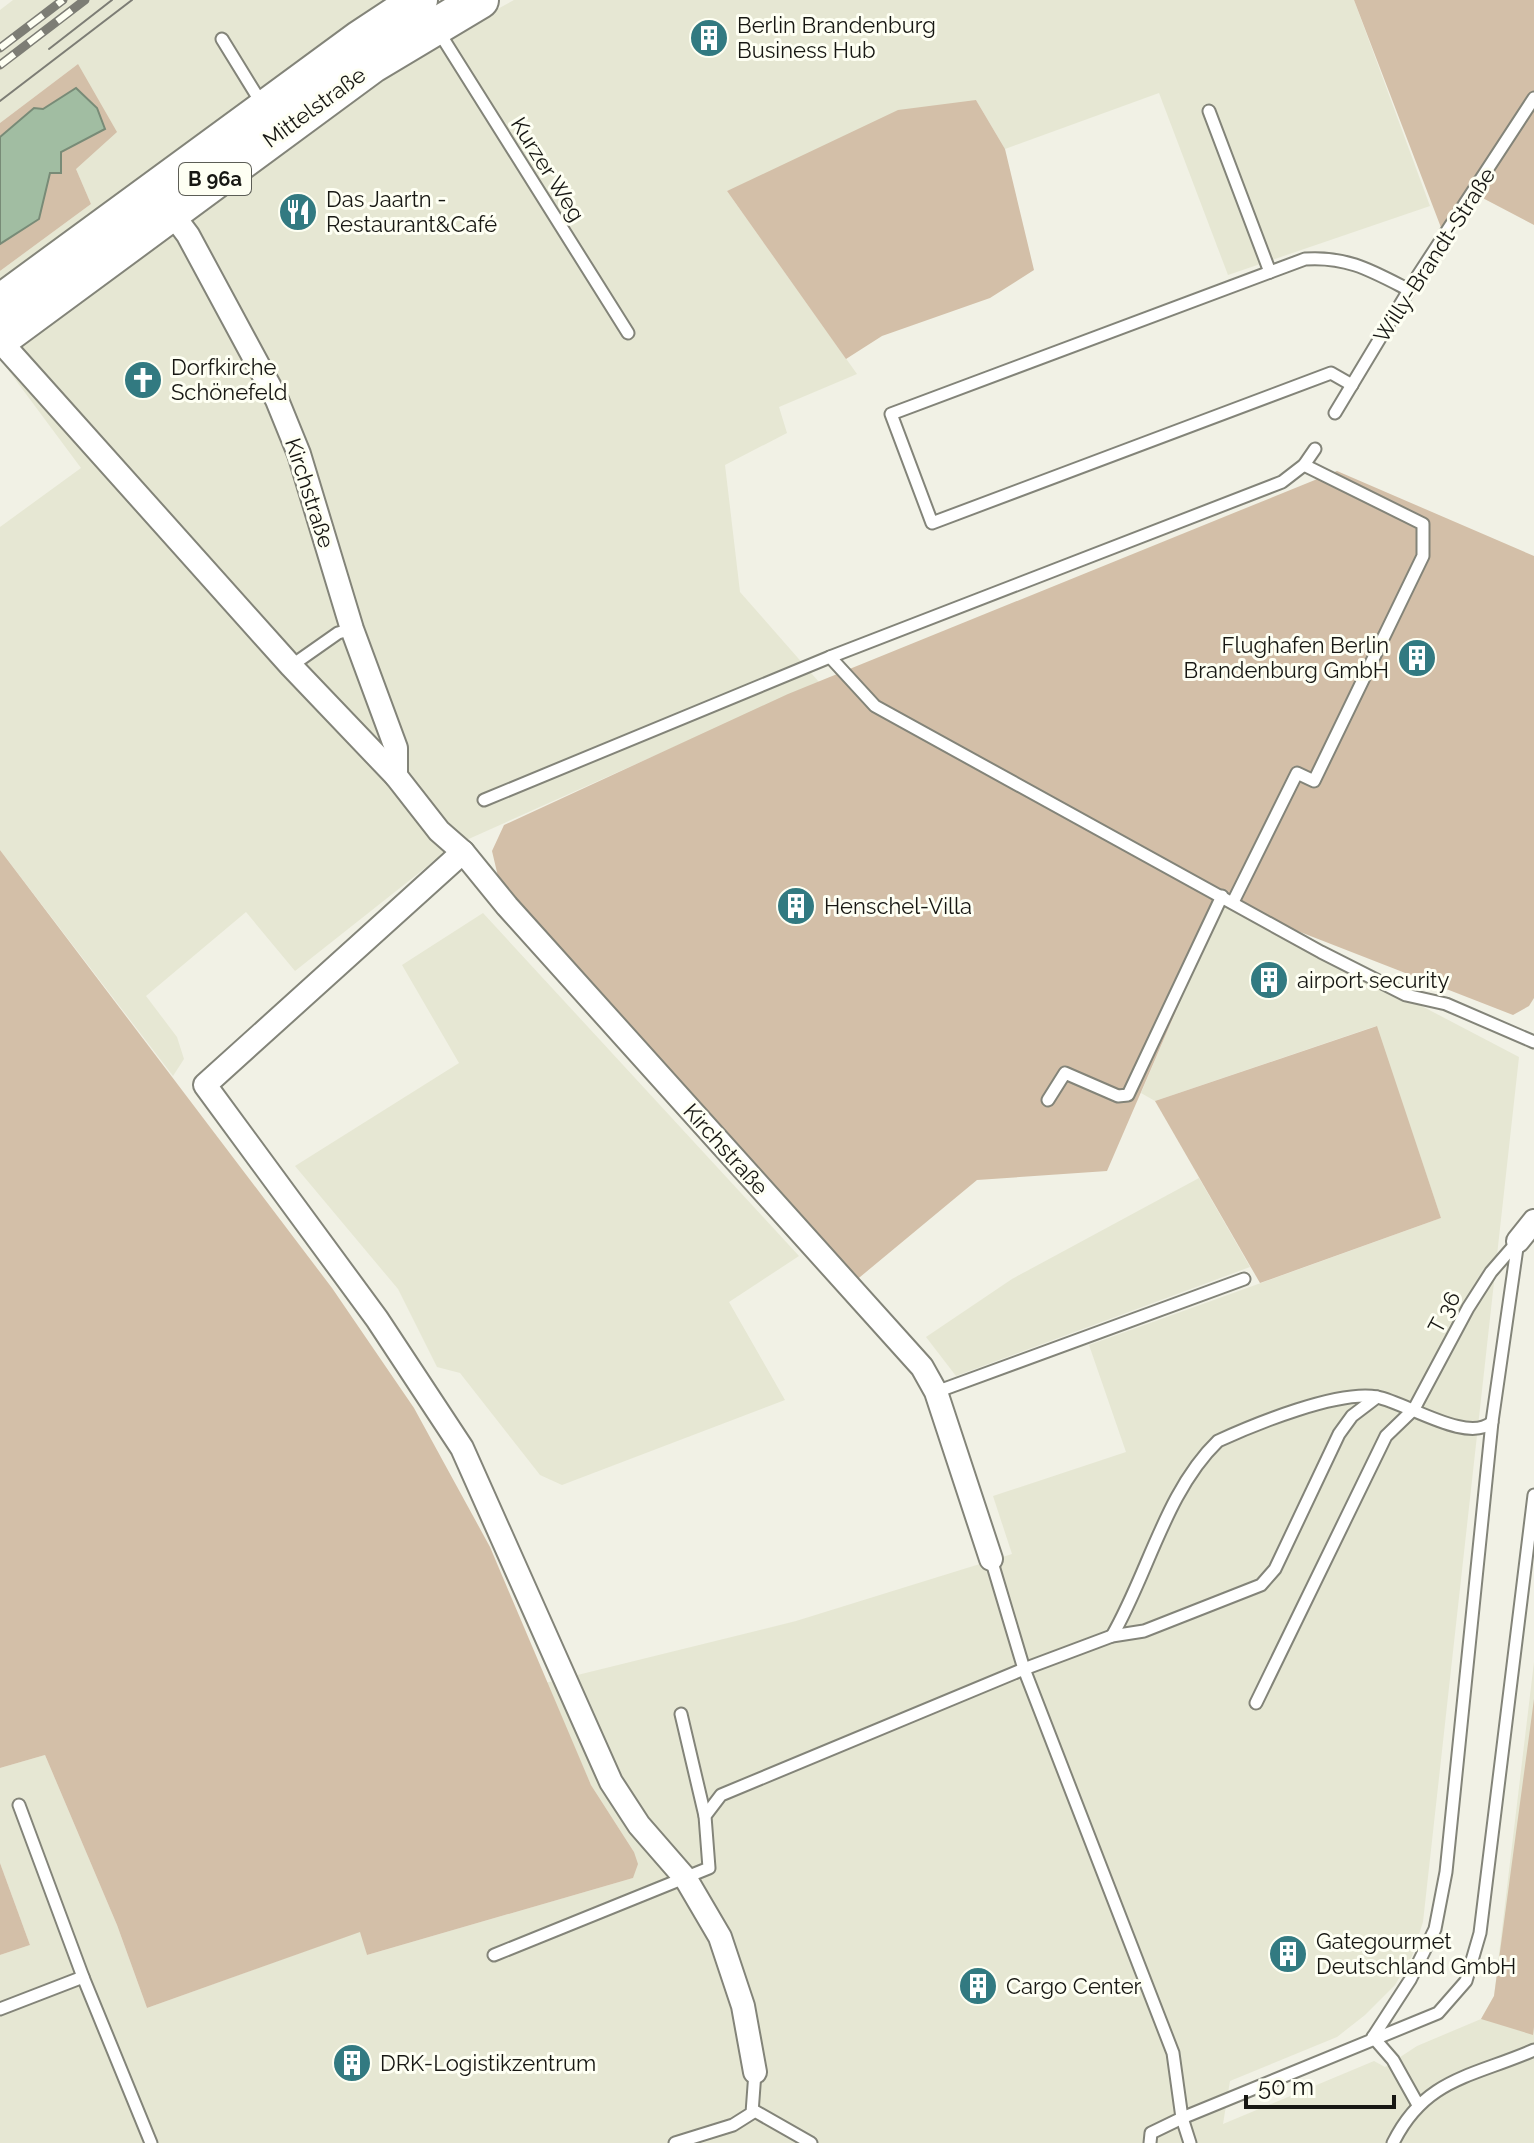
<svg xmlns="http://www.w3.org/2000/svg" width="1534" height="2143" viewBox="0 0 1534 2143" font-family="Raleway,sans-serif">
<style>
.built{fill:#e6e7d3}
.green{fill:#d3bfa8}
.water{fill:#a1bda2;stroke:#788b77;stroke-width:2}
.lines{fill:none;stroke-linecap:round;stroke-linejoin:round}
.service-casing{stroke:#838479;stroke-width:15}
.minor-casing{stroke:#838479;stroke-width:26}
.primary-casing{stroke:#838479;stroke-width:40}
.service{stroke:#fff;stroke-width:11}
.minor{stroke:#fff;stroke-width:22}
.primary{stroke:#fff;stroke-width:36}
.tram{stroke:#7d7d75;stroke-width:2}
.rail-casing{stroke:#7d7d75;stroke-width:9}
.rail{stroke:#fefff3;stroke-width:6;stroke-dasharray:18;stroke-linecap:butt}
.labels{text-anchor:middle;dominant-baseline:central;stroke-width:6;stroke-linejoin:round;paint-order:stroke}
.shield{fill:#fefff3;stroke:#5c5d56;stroke-width:2}
.shield-label{font-size:20px;font-weight:bold;fill:#171713}
.poi-label{font-size:22px;fill:#171713;stroke:#fefff3;text-anchor:start}
.street-label{font-size:22px;fill:#171713;stroke:#fefff3}
</style>
<rect width="100%" height="100%" fill="#f1f1e5"/>
<!-- built -->
<g class="built">
<polygon points="13,0 436,0 450,35 514,0 1354,0 1430,206 1228,275 1159,93 1005,149 976,100 727,191 857,374 779,407 787,433 725,465 740,592 819,682 453,846 295,971 246,912 146,996 177,1037 184,1059 173,1076 0,850 0,527 81,468 0,359 0,271 91,204 76,169 78,64 0,123 0,10"/>
<polygon points="1223,902 1519,1057 1423,1922 1412,1956 1395,1985 1365,2015 1337,2037 1230,2081 1223,2124 1374,2061 1385,2067 1417,2046 1481,2019 1494,1996 1534,1662 1534,2143 0,2143 0,1955 30,1945 0,1863 0,1768 45,1755 117,1925 147,2008 361,1931 367,1955 633,1878 634,1852 591,1785 545,1683 796,1621 1012,1554 993,1496 1126,1452 1089,1345 1441,1218 1376,1026 1155,1101 1141,1093"/>
<polygon points="483,913 799,1256 729,1302 785,1400 562,1485 540,1475 460,1373 437,1367 398,1289 295,1166 459,1063 402,965"/>
<polygon points="1199,1178 1250,1267 956,1376 926,1337 1012,1279"/>
</g>
<!-- green -->
<g class="green">
<polygon points="1354,0 1534,0 1534,225 1475,194 1445,238"/>
<polygon points="78,64 117,132 76,169 91,204 0,271 0,123"/>
<polygon points="976,100 1005,149 1034,270 990,298 882,336 846,359 727,191 898,110"/>
<polygon points="1337,471 1534,556 1534,998 1529,1006 1513,1015 1223,902 1107,1171 977,1180 854,1282 500,885 492,851 504,825 788,694"/>
<polygon points="0,850 332,1288 414,1408 490,1547 591,1785 634,1852 638,1864 633,1878 367,1955 360,1932 147,2008 117,1925 45,1755 0,1768"/>
<polygon points="1377,1026 1441,1218 1260,1283 1155,1101"/>
<polygon points="1534,1699 1534,2027 1533,2035 1481,2019 1494,1996"/>
<polygon points="0,1863 30,1945 0,1955"/>
</g>
<!-- water -->
<polygon class="water" points="76,88 97,108 105,129 61,152 61,173 50,173 39,219 0,244 0,137 34,108 43,109"/>
<g class="lines">
<defs>
<g id="service">
<polyline points="437,29 628,333"/>
<polyline points="222,39 262,104"/>
<polyline points="1209,111 1270,272"/>
<path d="M1352 385 1331 373 932 523 891 414 1305 259C1347 256 1372 271 1409 290"/>
<polyline points="1335,413 1415,280 1534,98"/>
<polyline points="830,657 875,706 1321,952 1406,995 1446,1004 1534,1042"/>
<polyline points="291,666 338,633 352,629"/>
<polyline points="484,800 830,657 1282,482 1304,465 1315,449"/>
<polyline points="1233,902 1297,773 1314,781 1423,556 1423,524 1304,465"/>
<polyline points="1048,1100 1065,1073 1118,1096 1128,1095 1222,896"/>
<polyline points="936,1392 1244,1279"/>
<polyline points="991,1559 1024,1669 1173,2053 1182,2118 1190,2143"/>
<path d="M1112 1636C1148 1574 1166 1491 1218 1441 1255 1424 1338 1390 1377 1397 1407 1403 1468 1444 1492 1422L1518 1241"/>
<polyline points="1256,1703 1386,1436 1414,1409 1468,1308 1491,1272 1518,1241"/>
<polyline points="681,1714 705,1816"/>
<polyline points="19,1805 83,1977 151,2143"/>
<polyline points="494,1955 709,1868 705,1816 721,1795 1024,1669 1112,1636 1144,1631 1261,1585 1275,1569 1339,1434 1352,1416 1377,1397"/>
<polyline points="0,2009 83,1977"/>
<polyline points="1373,2037 1410,1980 1435,1929 1446,1872 1492,1422"/>
<polyline points="1373,2037 1393,2060 1417,2103"/>
<polyline points="753,2110 811,2143"/>
<polyline points="675,2143 733,2125 752,2113 755,2072"/>
<polyline points="1150,2143 1151,2133 1182,2118 1438,2013 1466,1981 1480,1933 1534,1495"/>
<path d="M1393 2143C1425 2078 1472 2077 1534 2050"/>
</g>
<g id="minor">
<polyline points="158,211 179,223 188,235 277,400 299,454 352,629 396,748 396,776"/>
<polyline points="0,341 291,666 396,776 439,831 463,852 507,906 922,1367 936,1392 991,1559"/>
<polyline points="463,852 205,1085 377,1319 462,1448 611,1782 639,1825 686,1879 720,1937 743,2006 755,2072"/>
<polyline points="1518,1241 1534,1221"/>
</g>
<g id="primary">
<polyline points="0,303 360,39 419,0"/>
<polyline points="0,339 373,64 480,0"/>
</g>
</defs>
<!-- service casing -->
<use href="#service" class="service-casing"/>
<!-- minor casing -->
<use href="#minor" class="minor-casing"/>
<!-- primary casing -->
<use href="#primary" class="primary-casing"/>
<!-- service -->
<use href="#service" class="service"/>
<!-- minor -->
<use href="#minor" class="minor"/>
<!-- primary -->
<use href="#primary" class="primary"/>
<!-- tram -->
<g class="tram">
<polyline points="49,49 112,0"/>
<polyline points="0,101 132,0"/>
</g>
<defs>
<g id="rail">
<polyline points="0,48 63,0"/>
<polyline points="0,65 85,0"/>
</g>
</defs>
<!-- rail casing -->
<use href="#rail" class="rail-casing"/>
<!-- rail -->
<use href="#rail" class="rail"/>
</g>
<!-- icons -->
<defs>
<symbol id="building-disc" viewBox="-11 -11 22 22"><circle r="9.5" fill="#327a81" stroke="#fefff3"/><path d="M-4-6H4V6H1V3H-1V6H-4ZM-2.5-4.3h1.7v1.8h-1.7ZM.8-4.3h1.7v1.8H.8ZM-2.5-1h1.7V.8h-1.7ZM.8-1h1.7V.8H.8Z" fill="#fff"/></symbol>
<symbol id="restaurant-disc" viewBox="-11 -11 22 22"><circle r="9.5" fill="#327a81" stroke="#fefff3"/><path d="M-5-6h1v4h1v-4h1v4h1v-4h1v5L-1.5 .5V6h-2V.5L-5-1ZM5-6V6H3V1.5H1.5Q1.5-4 5-6Z" fill="#fff"/></symbol>
<symbol id="church-disc" viewBox="-11 -11 22 22"><circle r="9.5" fill="#327a81" stroke="#fefff3"/><path d="M-1.2-6h2.4v3.5h3.3v2.4h-3.3V6h-2.4V-.1h-3.3v-2.4h3.3Z" fill="#fff"/></symbol>
</defs>
<g fill-rule="evenodd">
<use href="#building-disc" x="687" y="16" width="44" height="44"/>
<use href="#restaurant-disc" x="276" y="190" width="44" height="44"/>
<use href="#church-disc" x="121" y="358" width="44" height="44"/>
<use href="#building-disc" x="1395" y="636" width="44" height="44"/>
<use href="#building-disc" x="774" y="884" width="44" height="44"/>
<use href="#building-disc" x="1247" y="958" width="44" height="44"/>
<use href="#building-disc" x="1266" y="1932" width="44" height="44"/>
<use href="#building-disc" x="956" y="1964" width="44" height="44"/>
<use href="#building-disc" x="330" y="2041" width="44" height="44"/>
</g>
<g class="labels">
<!-- shield labels -->
<rect class="shield" x="179" y="163" width="72" height="32" rx="6"/>
<g class="shield-label">
<text x="215" y="179">B 96a</text>
</g>
<!-- poi labels -->
<g class="poi-label">
<text x="737" y="25">Berlin Brandenburg<tspan x="737" dy="25">Business Hub</tspan></text>
<text x="326" y="199">Das Jaartn -<tspan x="326" dy="25">Restaurant&amp;Café</tspan></text>
<text x="171" y="367">Dorfkirche<tspan x="171" dy="25">Schönefeld</tspan></text>
<text x="1389" y="645" text-anchor="end">Flughafen Berlin<tspan x="1389" dy="25">Brandenburg GmbH</tspan></text>
<text x="824" y="906">Henschel-Villa</text>
<text x="1297" y="980">airport security</text>
<text x="1316" y="1941">Gategourmet<tspan x="1316" dy="25">Deutschland GmbH</tspan></text>
<text x="1006" y="1986">Cargo Center</text>
<text x="380" y="2063">DRK-Logistikzentrum</text>
</g>
<!-- street labels -->
<g class="street-label">
<text transform="translate(314 107) rotate(-36)">Mittelstraße</text>
<text transform="translate(548 169) rotate(58)">Kurzer Weg</text>
<text transform="translate(1434 255) rotate(-57)">Willy-Brandt-Straße</text>
<text transform="translate(310 493) rotate(72)">Kirchstraße</text>
<text transform="translate(726 1149) rotate(48)">Kirchstraße</text>
<text transform="translate(1444 1312) rotate(-62)">T 36</text>
</g>
</g>
<!-- scale -->
<path d="M1246 2095v12h148v-12" fill="none" stroke="#171713" stroke-width="4"/>
<text x="1258" y="2095" font-size="24" fill="#171713" stroke="#fefff3" stroke-width="6" paint-order="stroke">50 m</text>
</svg>
